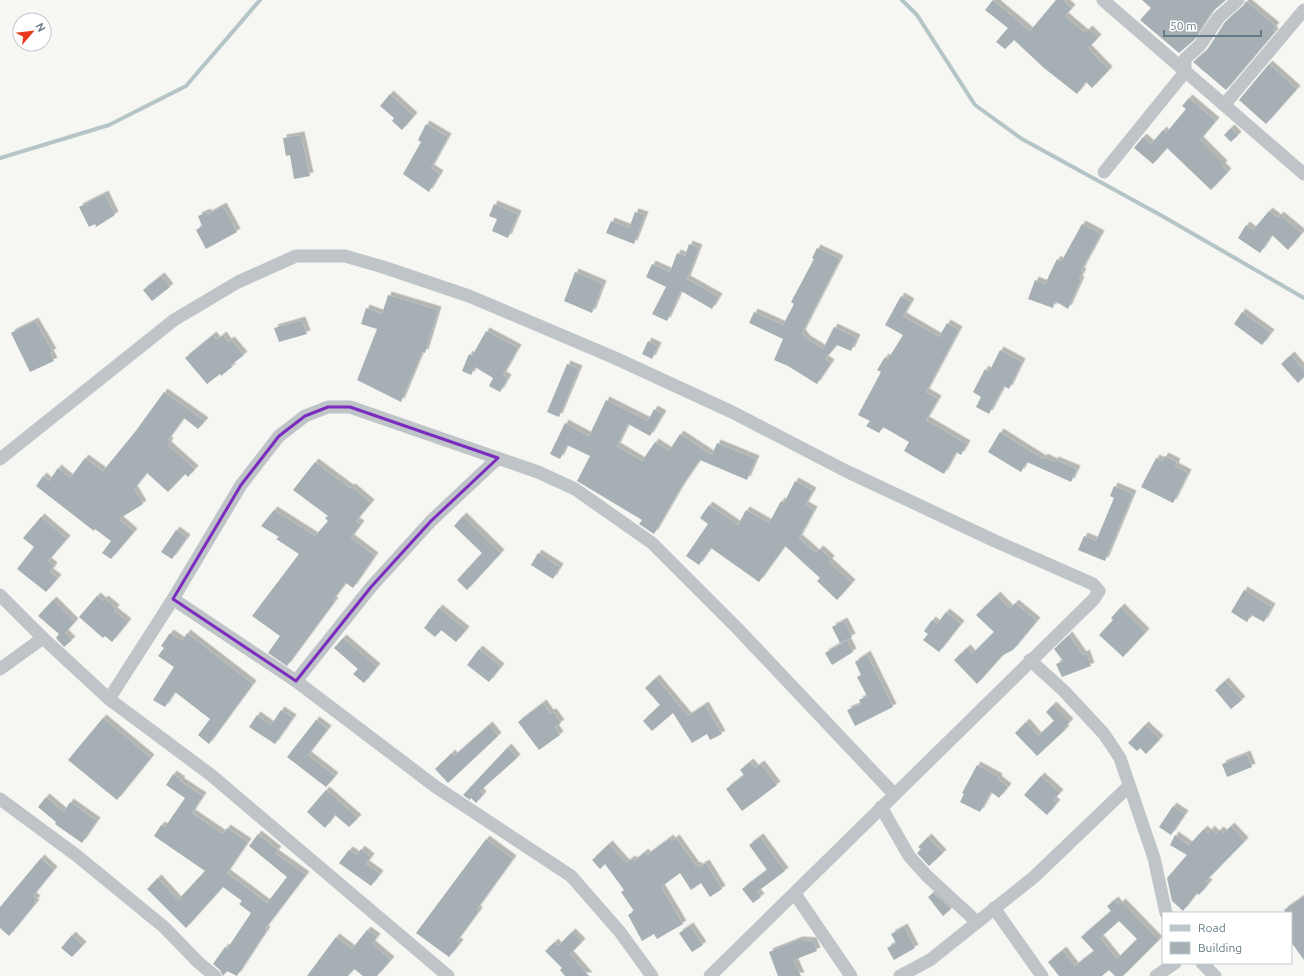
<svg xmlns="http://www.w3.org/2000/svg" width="1304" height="976" viewBox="0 0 1304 976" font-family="Ubuntu,sans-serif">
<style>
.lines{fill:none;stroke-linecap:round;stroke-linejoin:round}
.stream{stroke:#b5c5c7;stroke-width:4}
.building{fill:#a6b0b4;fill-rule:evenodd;filter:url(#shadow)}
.minor{stroke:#bec4c7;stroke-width:13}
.marked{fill:none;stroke:#7b2cbf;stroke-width:3;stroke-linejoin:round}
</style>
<defs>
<filter id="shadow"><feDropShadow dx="3.5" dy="-3.5" stdDeviation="0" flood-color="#0004"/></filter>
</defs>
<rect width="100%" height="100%" fill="#f6f6f2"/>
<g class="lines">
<!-- stream -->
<g class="stream">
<polyline points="902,0 917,15 975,105 1022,139 1164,217 1304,298"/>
<polyline points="0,158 109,125 186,86 260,0"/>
</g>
</g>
<!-- building -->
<g class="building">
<polygon points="993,0 1030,31 1056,0 1063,0 1072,8 1065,16 1085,33 1089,29 1098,38 1088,48 1109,70 1092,88 1086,82 1077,94 1044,68 1014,40 1005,49 996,42 1008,28 985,10"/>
<polygon points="1142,0 1226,0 1212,12 1194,40 1179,53 1140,20 1151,8"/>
<polygon points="1246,1 1276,26 1273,29 1275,32 1226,90 1193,62 1207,50 1225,22 1243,6"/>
<polygon points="1269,64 1297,89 1266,124 1239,100"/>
<polygon points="390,94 414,116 402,130 392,121 394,118 380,106"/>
<polygon points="1189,98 1216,121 1200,140 1224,164 1222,166 1228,172 1211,190 1167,148 1153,164 1134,148 1143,137 1151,144 1163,130 1166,133 1186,109 1182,106"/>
<polygon points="426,124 448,137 431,168 440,174 429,192 403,174 421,142 418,140"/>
<polygon points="1231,128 1238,135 1231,142 1224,135"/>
<polygon points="301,135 310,176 294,179 290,155 286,156 283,138"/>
<polygon points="105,194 115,215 96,227 95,224 89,227 79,207"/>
<polygon points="494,204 518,214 508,238 492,231 497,219 489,216"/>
<polygon points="223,206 237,232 206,249 196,230 202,226 198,216 207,212 208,214"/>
<polygon points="1269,211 1278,218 1280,215 1302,233 1288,250 1272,235 1260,253 1238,238 1246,225 1253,230"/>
<polygon points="635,212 645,215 634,244 606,233 611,221 629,228"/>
<polygon points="1082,224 1101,234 1081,271 1083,272 1079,279 1081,280 1068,309 1055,301 1053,308 1028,299 1035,280 1045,284 1057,259 1061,262"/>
<polygon points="689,244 699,248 687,279 719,297 712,309 681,291 667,321 652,314 666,287 646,277 652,264 670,272 677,253 685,256"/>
<polygon points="817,248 840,259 802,333 807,339 823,349 834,327 857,338 851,351 837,345 825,359 831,363 817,384 788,366 774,360 783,339 749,323 754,312 783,325 794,304 791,302 814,259 812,258"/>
<polygon points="575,272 603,284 592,313 564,301"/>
<polygon points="161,276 170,287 152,301 143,290"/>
<polygon points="388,295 438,310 425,353 422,352 401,402 357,380 377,329 361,324 366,308 382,314"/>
<polygon points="901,296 911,302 903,316 939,337 947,323 959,330 926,392 938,399 926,420 967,444 961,455 956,452 944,474 904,451 909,442 883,427 879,433 866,426 870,421 858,415 881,372 877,370 885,357 888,359 903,335 885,325"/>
<polygon points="1242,312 1271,333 1262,345 1234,324"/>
<polygon points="302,320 307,334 279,342 274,328"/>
<polygon points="35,321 53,352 50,353 54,361 30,372 11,333"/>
<polygon points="486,331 518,348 503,375 508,378 500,392 489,386 493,378 475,367 471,375 462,371 469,354 472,356"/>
<polygon points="213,335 217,340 223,335 228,342 231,340 244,355 231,365 232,367 221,376 220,374 207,384 185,358"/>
<polygon points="648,341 658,346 652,359 642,354"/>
<polygon points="1000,350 1022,362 1009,389 1004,386 989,414 976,407 981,397 973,392 985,369 989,372"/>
<polygon points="1291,355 1304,370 1304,377 1298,383 1281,364"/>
<polygon points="567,364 579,369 559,417 547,412"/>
<polygon points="164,392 205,421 198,429 184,418 168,440 170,441 168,445 195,469 188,477 185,474 168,492 147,473 134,489 143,504 119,519 134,532 111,559 102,553 111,541 95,529 94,531 36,486 43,476 49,481 58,468 70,478 85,458 103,471 135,432"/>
<polygon points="606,400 648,421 654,409 663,414 650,436 628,424 617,446 642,461 655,442 669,451 680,434 712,455 717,443 756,459 747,480 700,460 682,486 654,534 639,524 642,520 577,481 590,456 567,445 560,459 550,454 565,423 589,436"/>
<polygon points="1000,432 1043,459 1044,457 1054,462 1055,460 1077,469 1071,482 1027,462 1021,472 988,452"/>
<polygon points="1165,456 1177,462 1175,466 1188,473 1173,503 1141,487 1156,458 1162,461"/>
<polygon points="315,462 350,488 352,487 371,503 356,521 361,524 351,538 375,556 353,588 346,583 333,600 335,601 287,666 268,653 280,636 252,616 299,554 276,539 279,537 261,526 274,510 315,536 328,521 325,518 328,516 293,490"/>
<polygon points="795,481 813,491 805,505 814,510 799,538 816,553 820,549 831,559 829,562 852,583 837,600 817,581 820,578 785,546 759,582 711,548 699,565 686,556 708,524 700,518 709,505 738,525 746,510 769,523 781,501 784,503"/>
<polygon points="1114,486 1133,494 1105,561 1078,550 1084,536 1096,541 1114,498 1110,496"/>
<polygon points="463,516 501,553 467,590 457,580 482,553 454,526"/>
<polygon points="41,517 67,539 48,561 54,566 50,572 58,578 46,592 17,569 34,547 23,538"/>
<polygon points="176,530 187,538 172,559 161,552"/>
<polygon points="538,553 560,567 553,579 531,565"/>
<polygon points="1244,590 1272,607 1264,622 1251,615 1247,622 1231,612"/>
<polygon points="997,595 1010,609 1015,603 1037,621 1013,650 1003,655 977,684 954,660 967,648 972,654 994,632 976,615"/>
<polygon points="97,596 103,601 105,599 116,608 114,611 128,622 112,642 105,636 103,638 79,617"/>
<polygon points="53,600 75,622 65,633 72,640 64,647 56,638 59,634 38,616"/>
<polygon points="1121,607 1146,632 1123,657 1099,635 1113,620 1111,618"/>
<polygon points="439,608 466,630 456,642 441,630 435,637 424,628"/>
<polygon points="946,612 961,624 939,652 923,640 928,634 924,631 932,620 937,624"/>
<polygon points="844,621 852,637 840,643 832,627"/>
<polygon points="170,633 182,641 187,633 253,684 209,744 198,735 210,719 175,692 165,707 153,700 174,667 158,656 164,648 161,646"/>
<polygon points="1069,635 1083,655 1086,653 1091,666 1062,677 1056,664 1063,661 1054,649"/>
<polygon points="343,638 377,667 364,683 353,674 358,669 334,648"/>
<polygon points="847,640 853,652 832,665 825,653"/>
<polygon points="479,649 501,667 489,682 467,665"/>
<polygon points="867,654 893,707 855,726 847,710 861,704 859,700 867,696 857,677 861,675 855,662"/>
<polygon points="656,678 688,716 705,705 722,734 710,740 707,734 692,743 673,713 652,731 643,721 660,705 645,688"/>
<polygon points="1225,681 1242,700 1231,709 1215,690"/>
<polygon points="543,703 550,713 553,712 561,723 555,727 560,735 539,750 518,722"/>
<polygon points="1053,705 1070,722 1064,728 1066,729 1037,756 1015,733 1026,722 1038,736 1054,721 1046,712"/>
<polygon points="281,710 293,718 275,744 249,727 257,715 271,725"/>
<polygon points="103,718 151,758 117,800 68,760"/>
<polygon points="316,720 328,729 308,755 335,776 326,787 287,757"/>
<polygon points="489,725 498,736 448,783 435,769 452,753 454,756"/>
<polygon points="1145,725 1160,739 1146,754 1140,748 1137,751 1128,743"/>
<polygon points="508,747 517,758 480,791 483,795 476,803 471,798 470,800 463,795"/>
<polygon points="1247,754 1252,767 1227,777 1222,764"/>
<polygon points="750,762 755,768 761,764 777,785 742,811 726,789 744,775 740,770"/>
<polygon points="977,765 999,777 998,779 1008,787 999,798 991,792 980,812 960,802 964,794 962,793"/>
<polygon points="173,774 182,780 180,781 203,796 192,813 223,834 227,828 248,842 227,873 267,903 287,877 249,846 258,834 278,850 275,853 306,875 265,929 267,930 237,976 227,971 223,976 220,970 213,964 225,947 227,949 251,913 239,904 242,901 223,887 186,928 147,889 158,878 178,900 205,871 154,836 161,825 165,827 185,798 166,785"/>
<polygon points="1041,776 1060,793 1053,800 1057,803 1047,815 1024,795"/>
<polygon points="326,790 358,818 349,827 335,815 325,828 307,812"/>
<polygon points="46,797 64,812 70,802 97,821 82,843 55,824 56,822 38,807"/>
<polygon points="1173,806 1185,814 1171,835 1159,827"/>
<polygon points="1231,826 1245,841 1206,881 1209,883 1199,895 1197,893 1183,911 1172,901 1167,878 1187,855 1170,845 1175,835 1189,845 1204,829 1208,833 1211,829 1216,834 1220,830 1224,833"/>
<polygon points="760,837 785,871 757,892 761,897 753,903 742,889 767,870 749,845"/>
<polygon points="928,837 943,853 929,866 917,853 921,849 918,847"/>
<polygon points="670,838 672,841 676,838 696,866 697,865 699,867 706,863 722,889 710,897 701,883 691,890 680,873 661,887 683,924 657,939 654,934 642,941 628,915 634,911 621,892 624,890 605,864 600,869 592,860 609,844 626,863 632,859 634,861 645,852 647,855"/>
<polygon points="486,839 513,859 477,909 479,911 457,941 460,943 449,957 416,933"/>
<polygon points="361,849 371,857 366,864 380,874 371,886 339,863 349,850 357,855"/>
<polygon points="41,858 54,870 33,896 37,899 34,902 36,903 9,936 0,928 0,907"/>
<polygon points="933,893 951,909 943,916 928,897"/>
<polygon points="1304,896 1304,960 1291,942 1291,913 1286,913 1284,910"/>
<path d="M1115 900 1119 905 1122 902 1159 940 1123 976H1115L1109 970 1102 976H1059L1048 962 1063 950 1075 966 1094 951 1081 937 1111 911 1107 906ZM1119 921 1137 939 1117 959 1100 938Z"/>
<polygon points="690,926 703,945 692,952 679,933"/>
<polygon points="904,927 915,948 894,960 887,948 896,943 891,934"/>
<polygon points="367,930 377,937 372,944 391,960 377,976 363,976 354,969 348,976 307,976 336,937 352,949"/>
<polygon points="572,932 582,942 570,954 589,976 565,976 560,970 562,968 545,951 555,942 558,946"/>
<polygon points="72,935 83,945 72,957 61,948"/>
<polygon points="799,940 813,941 817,951 794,960 801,976 778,976 769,952"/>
</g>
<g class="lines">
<!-- minor -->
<g class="minor">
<polyline points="1103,0 1304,174"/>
<polyline points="1224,105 1304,10"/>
<polyline points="1104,172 1185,72 1185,59 1200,45 1219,17 1238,0"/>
<polyline points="0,459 174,320 238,282 296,256 345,256 383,267 469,296 615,358 732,412 846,471 995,541 1093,584 1099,591 1094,599 710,976"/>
<polyline points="0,595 43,638 109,699 211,775 448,976"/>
<polyline points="173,599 241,485 279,436 305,416 328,407 350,407 538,472 575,489 652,543 738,629 894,794"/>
<polyline points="1030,660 1064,691 1104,734 1120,758 1154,858 1166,913"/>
<polyline points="0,669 43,638"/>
<polyline points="296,681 371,587 431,521 498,458"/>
<polyline points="109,699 173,599 296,681 436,787 571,876 620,932 652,976"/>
<polyline points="0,799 76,855 164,927 199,963 215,976"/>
<polyline points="881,807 909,856 927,876 977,922"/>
<polyline points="795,894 851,976"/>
<polyline points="994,908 1042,976"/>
<polyline points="1202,963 1215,976"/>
<polyline points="900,976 930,960 1034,877 1129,786"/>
<polyline points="1156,976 1175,963"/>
</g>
</g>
<!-- marked area -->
<path class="marked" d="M328 407H350L498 458 431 521 371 587 296 681 173 599 241 485 279 436 305 416Z"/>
<!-- legend -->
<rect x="1162" y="912" width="130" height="52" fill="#ffffff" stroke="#c1cace"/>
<rect x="1170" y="925" width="20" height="6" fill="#bec4c7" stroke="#c1cace"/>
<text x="1198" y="932" font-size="12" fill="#647a84">Road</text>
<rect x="1170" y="942" width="20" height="12" fill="#a6b0b4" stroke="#c1cace"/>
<text x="1198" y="952" font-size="12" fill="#647a84">Building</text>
<!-- north arrow -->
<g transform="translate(32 32) rotate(62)"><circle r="19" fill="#ffffff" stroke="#c1cace"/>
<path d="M0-3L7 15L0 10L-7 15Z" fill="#e83920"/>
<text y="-6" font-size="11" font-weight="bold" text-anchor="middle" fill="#647a84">N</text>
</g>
<!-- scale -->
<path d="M1164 30v6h97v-6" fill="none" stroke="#647a84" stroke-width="2"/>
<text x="1170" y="30" font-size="12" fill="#647a84" stroke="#ffffff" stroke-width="3" paint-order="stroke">50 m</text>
</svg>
